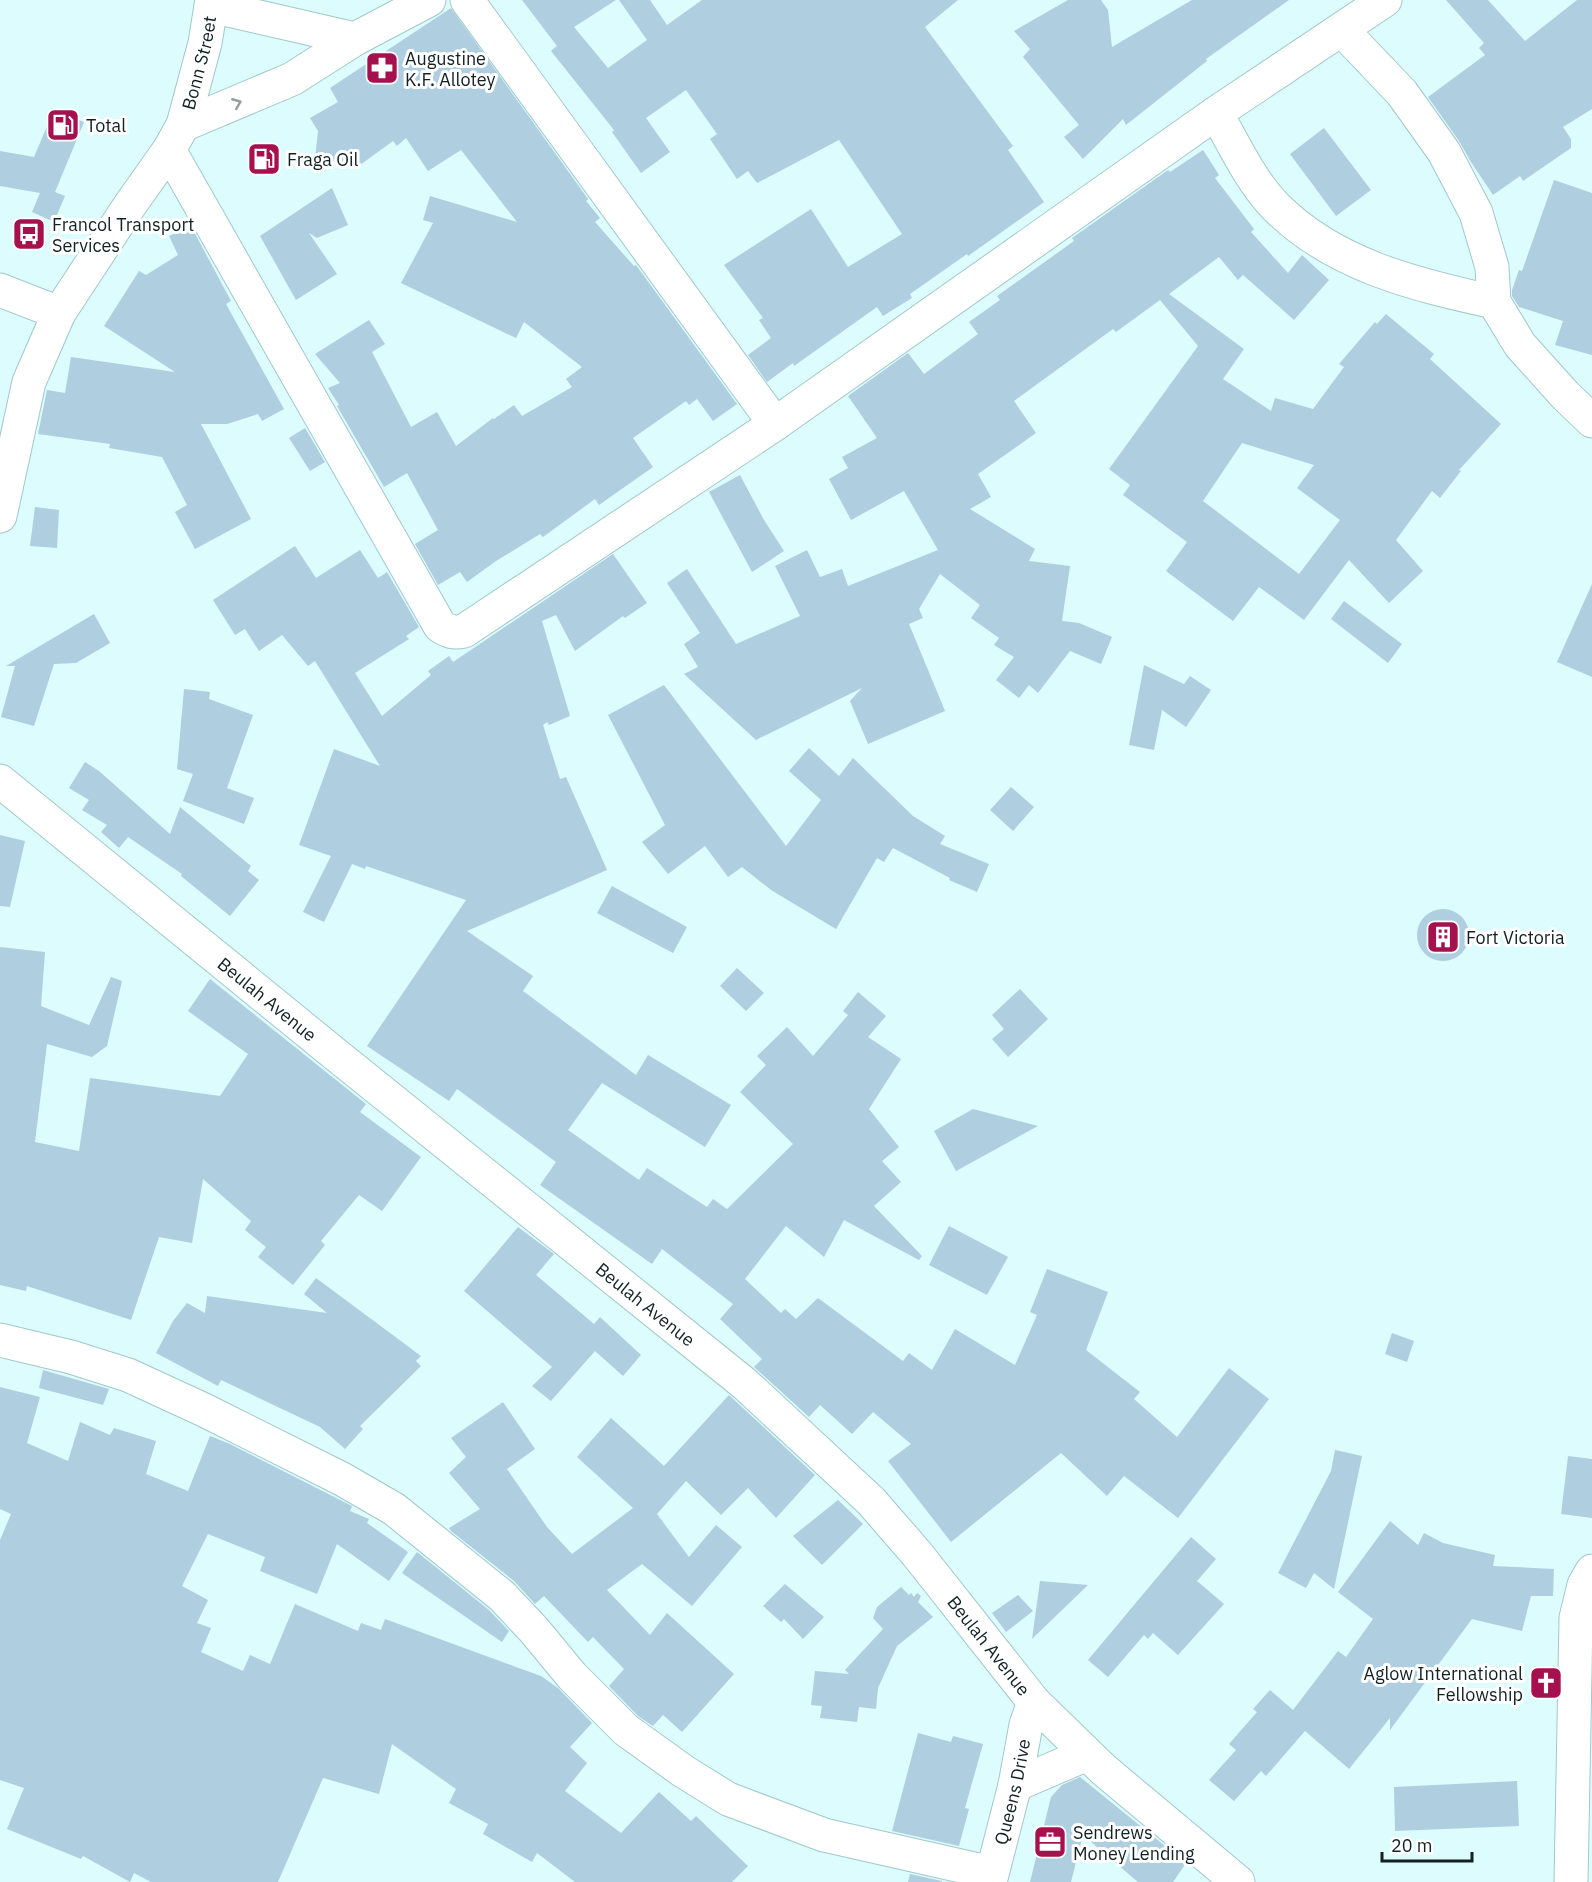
<svg xmlns="http://www.w3.org/2000/svg" width="1592" height="1882" viewBox="0 0 1592 1882" font-family="'IBM Plex Sans',sans-serif">
<style>
.building{fill:#afcee0;fill-rule:evenodd}
.lines{fill:none;stroke-linecap:round;stroke-linejoin:round}
.minor-casing{stroke:#a1c8cb;stroke-width:35}
.minor{stroke:#fff;stroke-width:33}
.oneway{stroke:#949b9c}
.labels{text-anchor:middle;dominant-baseline:central;stroke-width:6;stroke-linejoin:round;paint-order:stroke}
.poi-label{font-size:18px;fill:#122122;stroke:#fff;text-anchor:start}
.street-label{font-size:18px;fill:#122122;stroke:#fff}
</style>
<rect width="100%" height="100%" fill="#dcfcfe"/>
<!-- building -->
<g class="building">
<polygon points="522,0 616,0 574,27 608,68 647,40 619,0 650,0 667,25 702,0 958,0 925,27 1013,146 1008,150 1044,202 968,256 967,254 910,294 912,298 883,316 877,307 794,366 793,363 767,382 748,355 771,338 759,320 763,318 724,265 811,209 848,267 902,234 839,140 757,183 748,171 737,179 710,139 717,134 686,90 646,118 670,152 641,173 612,132 614,130 551,51 557,46"/>
<polygon points="1068,0 1101,0 1108,10 1112,47 1192,0 1289,0 1206,59 1207,61 1126,125 1123,119 1083,159 1064,137 1079,125 1023,57 1030,49 1014,31"/>
<polygon points="1446,0 1488,0 1525,41 1577,0 1592,0 1592,109 1563,127 1571,139 1571,148 1523,181 1520,176 1493,195 1471,162 1459,141 1428,97 1485,55 1479,48 1484,43"/>
<polygon points="451,8 588,199 586,201 600,218 595,222 634,266 636,265 737,404 713,421 697,399 689,405 686,401 633,438 653,467 599,505 595,499 543,537 540,534 496,561 467,582 460,572 438,585 415,544 438,530 407,473 384,487 337,406 339,405 328,388 340,383 315,354 369,320 385,344 372,352 411,427 437,412 456,446 493,418 494,419 514,405 522,416 572,387 566,379 582,367 524,322 516,338 401,283 433,223 423,220 430,196 517,222 461,150 428,171 406,138 397,146 393,141 360,165 315,159 318,131 310,118 338,102 330,88"/>
<polygon points="54,110 84,122 55,192 65,196 54,222 32,212 40,193 0,186 0,151 34,157"/>
<polygon points="1324,128 1371,190 1336,216 1290,154"/>
<path d="M1203 150 1219 175 1215 178 1254 229 1251 232 1288 273 1302 255 1329 280 1294 320 1243 275 1238 280 1219 257 1169 294 1244 349 1223 379 1271 411 1275 398 1313 409 1344 367 1339 364 1375 322 1377 324 1386 314 1434 354 1430 359 1501 424 1459 470 1461 471 1440 498 1432 491 1396 540 1423 571 1389 603 1349 560 1304 620 1259 587 1233 621 1166 571 1187 542 1123 495 1130 485 1109 469 1198 346 1160 300 1116 332 1113 329 1014 401 1036 433 978 474 991 497 970 509 1035 549 1029 561 1070 566 1062 621 1079 623 1112 637 1101 664 1070 651 1038 693 1029 685 1019 698 996 680 1014 657 994 645 999 638 971 618 980 605 940 574 919 609 923 618 909 624 945 711 868 744 850 701 862 688 756 740 684 674 698 667 684 644 700 633 667 583 687 569 736 644 800 616 775 566 807 550 820 577 842 569 848 586 938 550 904 491 851 520 829 479 848 468 842 457 877 438 848 396 908 353 924 374 978 334 969 322 1000 300 997 296 1074 241 1072 238 1168 170 1170 172ZM1242 443 1314 465 1297 488 1340 520 1299 574 1203 501Z"/>
<polygon points="1554,180 1592,193 1592,355 1555,345 1563,321 1519,307 1512,296 1512,290 1519,270 1522,271"/>
<polygon points="332,188 348,225 317,238 309,233 337,274 296,300 260,236"/>
<polygon points="191,226 231,301 226,304 284,409 262,421 258,414 227,424 201,424 251,519 195,549 175,512 187,505 162,457 109,448 110,444 38,434 47,390 65,393 71,357 175,372 104,326 139,271 146,275 178,255 169,236"/>
<polygon points="305,428 325,462 310,471 289,438"/>
<polygon points="740,475 764,520 784,551 752,572 709,492"/>
<polygon points="35,507 59,510 57,548 30,546"/>
<polygon points="295,546 316,578 360,550 378,578 387,572 419,627 406,636 409,639 355,673 382,716 431,675 428,671 449,656 453,662 613,554 647,603 625,618 623,616 575,651 556,615 542,621 570,716 549,725 547,722 543,725 560,779 566,777 607,870 467,931 533,976 523,991 636,1075 648,1055 731,1105 705,1147 602,1083 568,1130 639,1180 647,1168 707,1207 713,1199 727,1209 793,1144 740,1092 766,1065 757,1056 787,1027 813,1056 848,1015 843,1011 858,992 886,1016 868,1037 901,1059 869,1109 899,1147 882,1161 901,1182 874,1206 922,1256 919,1260 844,1220 824,1257 786,1226 745,1279 781,1313 785,1309 796,1319 818,1298 903,1361 909,1353 932,1370 955,1329 1015,1365 1037,1315 1030,1312 1047,1269 1108,1292 1086,1350 1140,1392 1134,1399 1177,1437 1229,1368 1269,1399 1178,1518 1124,1476 1107,1496 1061,1453 951,1542 888,1461 911,1444 873,1412 852,1434 820,1405 809,1417 754,1367 762,1359 720,1319 733,1304 662,1249 652,1264 540,1185 556,1162 457,1089 449,1101 367,1046 466,900 366,866 365,869 352,864 324,922 303,912 331,856 299,845 334,749 380,766 315,661 308,666 282,635 259,651 245,629 235,635 213,600"/>
<polygon points="1592,584 1592,677 1557,662"/>
<polygon points="1344,601 1402,644 1388,663 1331,619"/>
<polygon points="94,614 110,643 76,663 54,664 34,726 1,717 15,666 6,666"/>
<polygon points="1144,665 1184,684 1190,676 1211,690 1186,727 1162,710 1154,750 1129,745"/>
<polygon points="664,685 786,846 821,800 789,771 809,748 839,776 853,758 913,816 945,836 940,844 989,864 977,892 949,880 950,878 893,848 884,862 877,858 836,929 771,890 742,867 728,877 705,846 668,874 642,842 665,825 608,715"/>
<polygon points="184,689 210,692 209,699 253,715 227,788 254,798 244,824 183,801 193,774 177,769"/>
<polygon points="85,762 99,771 170,834 180,807 251,866 248,871 259,880 230,916 181,876 182,874 128,837 119,848 101,832 107,825 82,810 89,800 69,788"/>
<polygon points="1011,787 1034,807 1013,831 990,810"/>
<polygon points="0,835 25,841 10,907 0,906"/>
<polygon points="612,886 687,927 673,953 597,913"/>
<circle cx="1443" cy="935" r="26"/>
<polygon points="0,947 45,952 41,1006 89,1025 111,977 122,981 107,1046 92,1057 47,1044 35,1142 79,1151 90,1078 220,1096 248,1054 188,1011 210,979 366,1104 360,1112 421,1157 382,1211 359,1195 321,1241 325,1245 293,1285 258,1257 266,1247 245,1230 251,1221 203,1179 192,1243 159,1237 131,1320 27,1286 26,1291 0,1285"/>
<polygon points="737,968 764,993 746,1011 720,986"/>
<polygon points="1020,989 1048,1019 1008,1057 992,1039 1004,1029 992,1015"/>
<polygon points="973,1109 1038,1126 956,1171 934,1131"/>
<polygon points="949,1226 1008,1257 987,1295 929,1265"/>
<polygon points="518,1227 554,1254 536,1275 594,1324 600,1317 641,1355 623,1376 595,1351 551,1401 532,1386 552,1367 464,1291"/>
<polygon points="316,1278 421,1356 416,1361 421,1366 360,1426 363,1429 345,1449 320,1427 221,1380 218,1386 156,1353 173,1321 187,1303 205,1313 207,1296 327,1313 304,1294"/>
<polygon points="1392,1333 1414,1341 1407,1362 1385,1354"/>
<polygon points="43,1370 109,1389 103,1405 39,1388"/>
<polygon points="0,1387 40,1397 27,1443 68,1461 80,1422 110,1435 114,1428 156,1441 146,1474 188,1491 210,1436 230,1444 352,1506 350,1511 369,1519 367,1523 408,1552 389,1581 337,1544 317,1594 260,1571 265,1557 208,1534 182,1586 208,1600 197,1623 211,1628 201,1652 243,1671 250,1655 270,1664 295,1604 358,1631 361,1623 381,1630 385,1619 541,1676 558,1688 592,1723 570,1747 587,1763 565,1791 621,1833 659,1792 691,1821 696,1816 748,1866 732,1882 575,1882 537,1853 532,1862 483,1834 488,1824 449,1803 456,1789 392,1744 379,1794 323,1778 278,1882 151,1882 134,1873 130,1882 83,1856 81,1859 7,1829 24,1788 0,1780 0,1540 11,1514 0,1509"/>
<polygon points="729,1395 815,1475 776,1518 748,1488 721,1515 686,1481 657,1514 689,1557 716,1525 742,1547 692,1606 642,1564 607,1590 650,1635 667,1613 734,1674 682,1732 663,1715 653,1726 638,1716 609,1686 624,1669 593,1637 588,1642 544,1596 535,1604 514,1581 451,1531 449,1528 480,1509 449,1473 466,1457 451,1438 503,1402 535,1449 507,1469 547,1527 572,1554 633,1508 577,1457 611,1418 664,1466"/>
<polygon points="1335,1450 1362,1456 1334,1589 1314,1573 1306,1588 1278,1573 1331,1471"/>
<polygon points="1568,1456 1592,1459 1592,1518 1561,1514"/>
<polygon points="838,1500 863,1524 822,1565 793,1536"/>
<polygon points="1390,1521 1418,1545 1424,1533 1443,1543 1495,1555 1493,1566 1554,1569 1553,1596 1531,1596 1522,1631 1472,1619 1390,1730 1390,1718 1349,1769 1305,1731 1266,1776 1261,1771 1234,1801 1209,1780 1236,1750 1229,1744 1257,1712 1253,1709 1270,1690 1293,1710 1338,1651 1346,1657 1373,1619 1338,1592"/>
<polygon points="1191,1537 1216,1559 1197,1581 1224,1604 1178,1655 1153,1633 1148,1639 1144,1635 1108,1677 1088,1660"/>
<polygon points="417,1552 489,1610 509,1631 502,1642 402,1573"/>
<polygon points="1040,1581 1088,1585 1032,1639"/>
<polygon points="785,1584 824,1617 803,1639 784,1619 781,1622 763,1606"/>
<polygon points="901,1587 909,1595 911,1593 914,1597 917,1593 921,1596 918,1602 933,1617 897,1646 878,1688 876,1709 859,1707 857,1722 820,1718 822,1706 811,1705 815,1671 849,1674 845,1670 883,1629 873,1618 877,1607"/>
<polygon points="1018,1595 1033,1611 1006,1632 992,1613"/>
<polygon points="918,1733 951,1742 953,1736 983,1744 965,1808 969,1809 959,1846 892,1831"/>
<polygon points="1080,1777 1186,1863 1173,1882 1138,1882 1083,1835 1071,1882 1030,1882 1051,1797 1062,1785"/>
<polygon points="1517,1781 1519,1826 1395,1831 1394,1787"/>
<polygon points="910,1874 942,1881 942,1882 908,1882"/>
</g>
<g class="lines">
<defs>
<g id="minor">
<polyline points="467,0 775,424"/>
<polyline points="211,6 355,39"/>
<polyline points="1342,30 1402,93 1444,152 1476,213 1492,267 1494,302 1520,345 1565,395 1592,421"/>
<path d="M1216 113C1234 144 1250 180 1275 206 1333 265 1416 285 1494 302"/>
<polyline points="183,125 292,79 355,39 429,0"/>
<path d="M169 150 440 626C449 632 454 633 464 631L775 424 1216 113 1385 0"/>
<polyline points="0,290 59,313"/>
<path id="s1" d="M0 516 29 382 59 313 130 205 169 150 183 125 205 43 212 0"/>
<path id="s2" d="M0 781 335 1054 745 1384 871 1501 917 1554 1034 1702 1104 1770 1238 1882"/>
<polyline points="0,1340 71,1357 128,1375 204,1410 342,1479 394,1509 502,1596 534,1630 572,1676 626,1730 683,1771 728,1799 824,1835 992,1873"/>
<polyline points="1015,1785 1087,1754"/>
<path id="s3" d="M990 1882 1015 1785 1026 1725 1034 1702"/>
<polyline points="1571,1882 1576,1618 1584,1585 1592,1571"/>
</g>
</defs>
<!-- minor casing -->
<use href="#minor" class="minor-casing"/>
<!-- minor -->
<use href="#minor" class="minor"/>
</g>
<!-- one-way arrows -->
<defs><path id="oneway-chevron" d="M-2-3.5L2.5 0L-2 3.5" fill="none" stroke-width="1.6" stroke-linecap="round" stroke-linejoin="round" transform="scale(1.5)"/></defs>
<use class="oneway" href="#oneway-chevron" transform="translate(237 103) rotate(-22)"/>
<!-- icons -->
<defs>
<symbol id="pharmacy-square" viewBox="-11 -11 22 22"><rect x="-9" y="-9" width="18" height="18" rx="4" fill="#a5114f" stroke="#fff"/><path d="M-2-6h4v4h4v4h-4v4h-4v-4h-4v-4h4Z" fill="#fff"/></symbol>
<symbol id="fuel-square" viewBox="-11 -11 22 22"><rect x="-9" y="-9" width="18" height="18" rx="4" fill="#a5114f" stroke="#fff"/><path d="M-5.5-6h7V0h2V4h1.3V-2.5L3-4.5l.8-.8L6-3V5H2.5V1h-1V6h-7ZM-4.2-4.7v3.2H.2V-4.7Z" fill="#fff"/></symbol>
<symbol id="bus-square" viewBox="-11 -11 22 22"><rect x="-9" y="-9" width="18" height="18" rx="4" fill="#a5114f" stroke="#fff"/><path d="M-5-6H5V4H4V6H2V4H-2V6H-4V4H-5ZM-3.5-4V0h7V-4ZM-3.5 1.2v1.5H-2V1.2ZM2 1.2v1.5H3.5V1.2Z" fill="#fff"/></symbol>
<symbol id="building-square" viewBox="-11 -11 22 22"><rect x="-9" y="-9" width="18" height="18" rx="4" fill="#a5114f" stroke="#fff"/><path d="M-4-6H4V6H1V3H-1V6H-4ZM-2.5-4.3h1.7v1.8h-1.7ZM.8-4.3h1.7v1.8H.8ZM-2.5-1h1.7V.8h-1.7ZM.8-1h1.7V.8H.8Z" fill="#fff"/></symbol>
<symbol id="church-square" viewBox="-11 -11 22 22"><rect x="-9" y="-9" width="18" height="18" rx="4" fill="#a5114f" stroke="#fff"/><path d="M-1.2-6h2.4v3.5h3.3v2.4h-3.3V6h-2.4V-.1h-3.3v-2.4h3.3Z" fill="#fff"/></symbol>
<symbol id="office-square" viewBox="-11 -11 22 22"><rect x="-9" y="-9" width="18" height="18" rx="4" fill="#a5114f" stroke="#fff"/><path d="M-6-3h4V-5.5h4V-3h4V5H-6ZM-1-4.5V-3h2v-1.5ZM-6 0V1H6V0Z" fill="#fff"/></symbol>
</defs>
<g fill-rule="evenodd">
<use href="#pharmacy-square" x="363" y="49" width="38" height="38"/>
<use href="#fuel-square" x="44" y="106" width="38" height="38"/>
<use href="#fuel-square" x="245" y="140" width="38" height="38"/>
<use href="#bus-square" x="10" y="215" width="38" height="38"/>
<use href="#building-square" x="1424" y="918" width="38" height="38"/>
<use href="#church-square" x="1527" y="1664" width="38" height="38"/>
<use href="#office-square" x="1031" y="1823" width="38" height="38"/>
</g>
<g class="labels">
<!-- poi labels -->
<g class="poi-label">
<text x="405" y="58">Augustine<tspan x="405" dy="21">K.F. Allotey</tspan></text>
<text x="86" y="125">Total</text>
<text x="287" y="159">Fraga Oil</text>
<text x="52" y="224">Francol Transport<tspan x="52" dy="21">Services</tspan></text>
<text x="1466" y="937">Fort Victoria</text>
<text x="1523" y="1673" text-anchor="end">Aglow International<tspan x="1523" dy="21">Fellowship</tspan></text>
<text x="1073" y="1832">Sendrews<tspan x="1073" dy="21">Money Lending</tspan></text>
</g>
<!-- street labels -->
<g class="street-label">
<text stroke="none"><textPath href="#s1" startOffset="502">Bonn Street</textPath></text>
<text stroke="none"><textPath href="#s2" startOffset="345">Beulah Avenue</textPath></text>
<text stroke="none"><textPath href="#s2" startOffset="831">Beulah Avenue</textPath></text>
<text stroke="none"><textPath href="#s2" startOffset="1317">Beulah Avenue</textPath></text>
<text stroke="none"><textPath href="#s3" startOffset="93">Queens Drive</textPath></text>
</g>
</g>
<!-- scale -->
<path d="M1382 1852v9h90v-9" fill="none" stroke="#122122" stroke-width="3"/>
<text x="1391" y="1852" font-size="18" fill="#122122" stroke="#ffffff" stroke-width="4.5" paint-order="stroke">20 m</text>
</svg>
